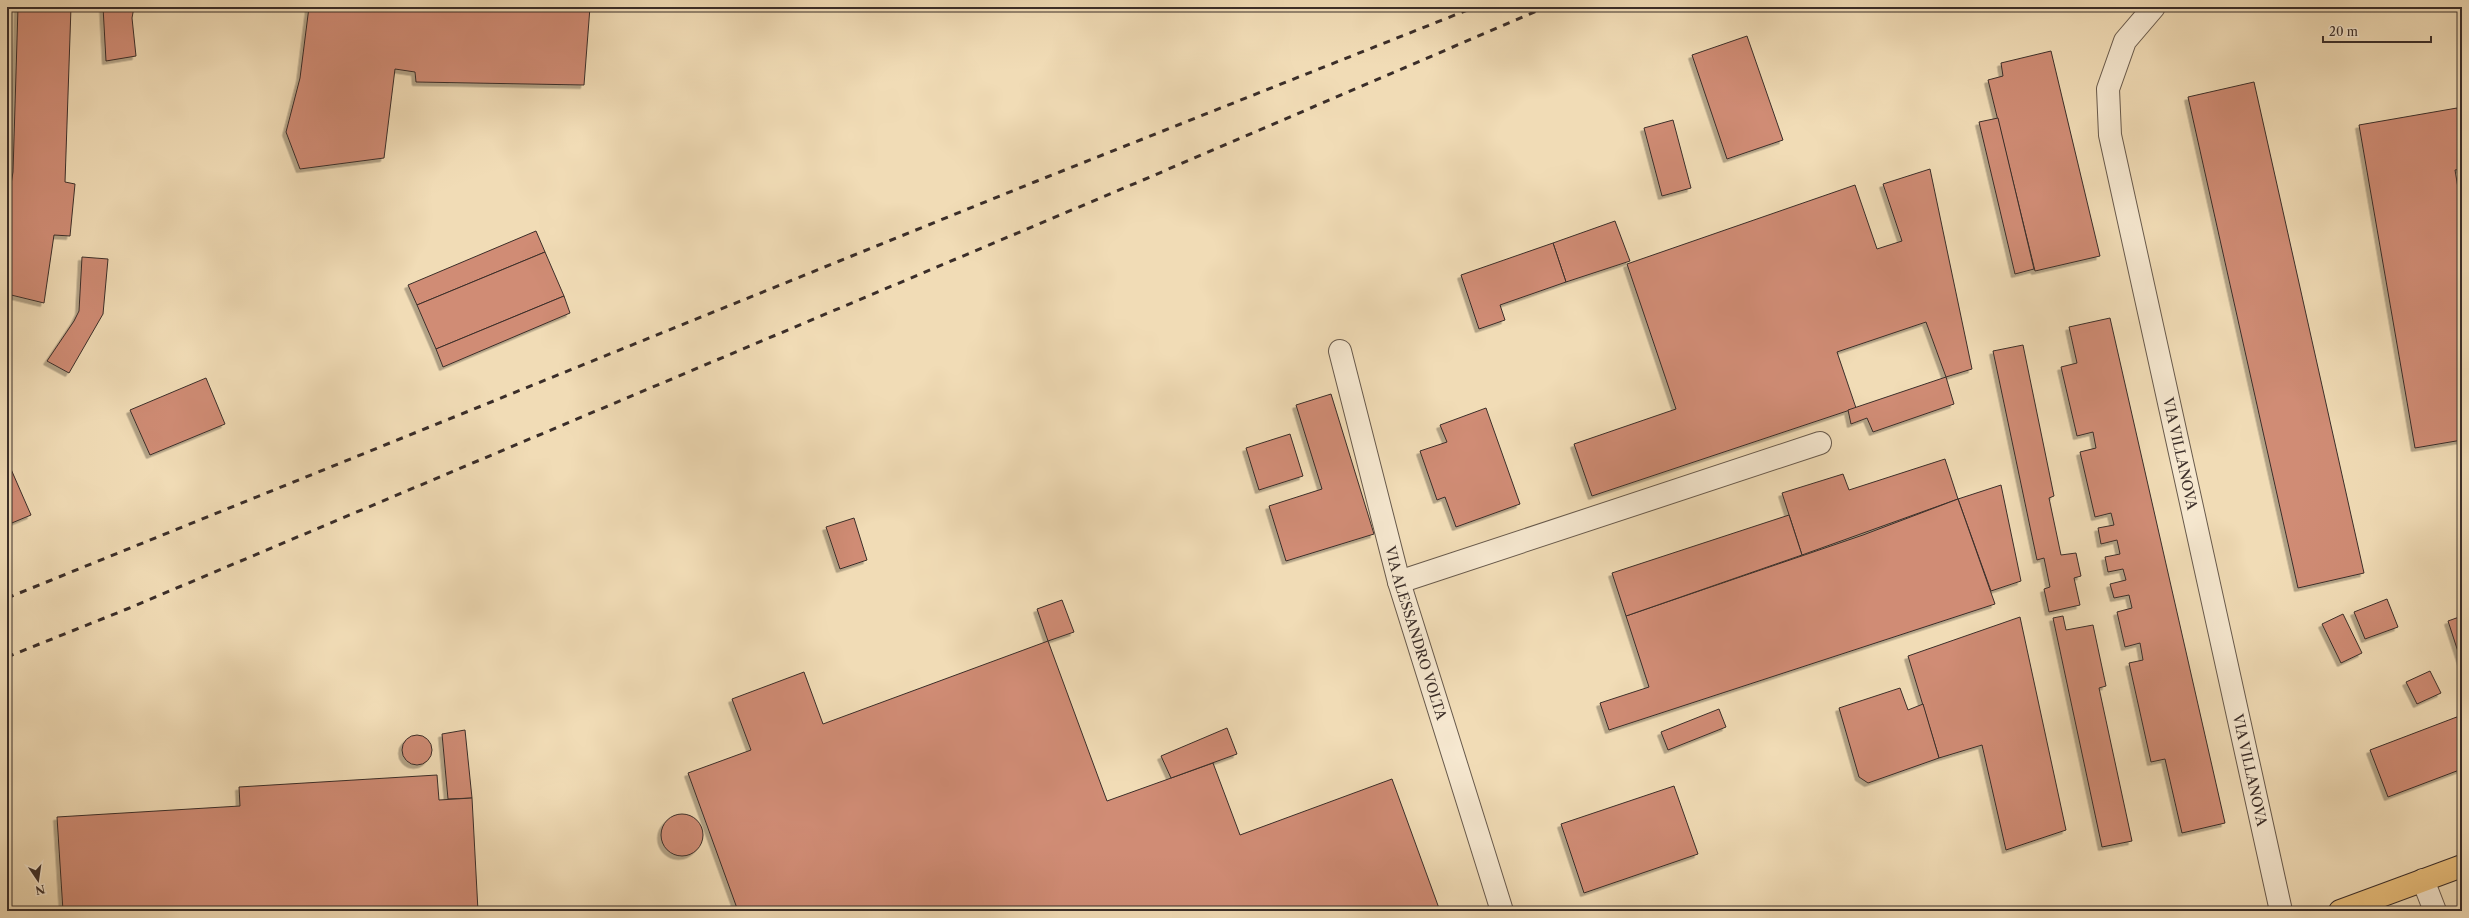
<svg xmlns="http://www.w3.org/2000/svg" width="2469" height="918" viewBox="0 0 2469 918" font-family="'Libre Caslon Text',serif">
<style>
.building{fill:#d08c75;stroke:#3b2e29;filter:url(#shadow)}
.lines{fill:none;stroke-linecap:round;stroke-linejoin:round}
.minor-casing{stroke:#685a4c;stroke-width:24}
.major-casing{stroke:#3b2e29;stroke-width:24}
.minor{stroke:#f6e8d0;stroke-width:22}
.major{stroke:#e8be7b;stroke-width:22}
.rail{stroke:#3b2e29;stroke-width:3;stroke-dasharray:7 7;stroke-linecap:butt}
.labels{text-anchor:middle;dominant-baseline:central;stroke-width:4;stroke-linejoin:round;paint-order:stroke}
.street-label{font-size:14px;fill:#3b2e29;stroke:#f6e8d0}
</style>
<defs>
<filter id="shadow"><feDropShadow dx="-3.5" dy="3.5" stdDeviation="0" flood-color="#0004"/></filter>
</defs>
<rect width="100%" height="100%" fill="#f1dcb6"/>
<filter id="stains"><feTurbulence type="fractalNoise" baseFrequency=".005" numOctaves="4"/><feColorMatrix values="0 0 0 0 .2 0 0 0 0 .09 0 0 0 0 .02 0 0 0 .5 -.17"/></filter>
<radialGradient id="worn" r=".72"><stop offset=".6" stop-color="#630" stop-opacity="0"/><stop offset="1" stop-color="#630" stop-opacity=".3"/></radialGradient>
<!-- building -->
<g class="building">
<polygon points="18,7 71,7 65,182 75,184 70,236 54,235 44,303 7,294 7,209 13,172"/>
<polygon points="103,7 134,7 132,18 136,56 106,61"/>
<polygon points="309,7 590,7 584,85 416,82 415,72 395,69 384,158 300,169 286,132 300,78"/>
<polygon points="1747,36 1783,140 1727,159 1692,55"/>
<polygon points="2051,51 2100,256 2035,271 1988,80 2003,76 2001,63"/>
<polygon points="2254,82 2364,573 2298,588 2188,97"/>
<polygon points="2457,108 2462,134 2462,169 2455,170 2462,212 2462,440 2415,448 2359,125"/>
<polygon points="1998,118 2034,269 2015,274 1979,122"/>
<polygon points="1673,120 1691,188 1662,196 1644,128"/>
<polygon points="1930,169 1972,369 1946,377 1926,322 1837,352 1856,408 1592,496 1574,444 1676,409 1627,264 1855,185 1877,249 1902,241 1883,184"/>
<polygon points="1615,221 1630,261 1566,282 1553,243"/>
<polygon points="536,231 545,252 417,305 408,285"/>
<polygon points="1553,243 1566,282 1500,305 1505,320 1479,329 1461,275"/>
<polygon points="545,252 564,296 436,349 417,305"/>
<polygon points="82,257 108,259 103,314 69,373 47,361 74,321 79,311"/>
<polygon points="564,296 570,313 443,367 436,349"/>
<polygon points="2110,318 2225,823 2182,833 2165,759 2151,762 2129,663 2143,660 2140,643 2125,647 2117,612 2132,608 2129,595 2114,598 2110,584 2126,580 2123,569 2108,572 2105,557 2120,554 2117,540 2101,544 2098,528 2114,525 2111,513 2095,517 2080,452 2096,448 2093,432 2077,436 2061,367 2077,363 2069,327"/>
<polygon points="2023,345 2054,496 2049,498 2061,555 2076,553 2081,576 2074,578 2080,605 2049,612 2044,589 2050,587 2044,558 2037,560 1993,351"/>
<polygon points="1946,377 1954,404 1873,432 1867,418 1851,424 1848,410"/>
<polygon points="206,378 225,424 150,455 130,410"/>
<polygon points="1331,394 1374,534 1286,561 1269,506 1322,489 1296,405"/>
<polygon points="1486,408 1520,504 1456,527 1445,497 1437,500 1420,451 1447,442 1440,425"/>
<polygon points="1290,434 1303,476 1259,490 1246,448"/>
<polygon points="1945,459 1958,499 1802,555 1782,493 1843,474 1849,490"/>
<polygon points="7,460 31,515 7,525"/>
<polygon points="2001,485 2021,581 1991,591 1958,499"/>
<polygon points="1958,499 1995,604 1609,730 1600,703 1649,687 1626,616 1863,535"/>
<polygon points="1789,515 1802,555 1626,616 1612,573"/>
<polygon points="854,518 867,560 840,569 826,527"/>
<polygon points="2387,599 2398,627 2365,639 2354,612"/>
<polygon points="1062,600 1074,632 1048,641 1037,609"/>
<polygon points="2343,614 2362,653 2341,663 2322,624"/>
<polygon points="2063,616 2066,630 2093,625 2106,686 2099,688 2132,841 2102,847 2053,618"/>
<polygon points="2462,616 2462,664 2448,621"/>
<polygon points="2020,617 2066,830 2006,850 1982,745 1939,758 1908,656"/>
<polygon points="1048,641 1107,801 1213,763 1240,835 1392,779 1440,911 738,911 688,773 751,750 732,699 804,672 823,724"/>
<polygon points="2430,671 2441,693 2417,704 2406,682"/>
<polygon points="1900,688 1908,710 1923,704 1939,758 1868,783 1859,777 1839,708"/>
<polygon points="1719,709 1726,727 1668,750 1661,732"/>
<polygon points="2462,715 2462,769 2388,797 2370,750"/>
<polygon points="1227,728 1237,754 1171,778 1161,756"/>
<polygon points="465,730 472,798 448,799 442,734"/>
<circle cx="417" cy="750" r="15"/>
<polygon points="437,775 439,800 472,798 478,911 63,911 57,817 240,806 239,787"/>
<polygon points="1674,786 1698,854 1584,893 1561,824"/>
<circle cx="682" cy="835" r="21"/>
</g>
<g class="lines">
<defs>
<g id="minor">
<path id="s1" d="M2154 7 2125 41 2108 89 2110 135 2281 911"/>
<path id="s2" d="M1340 351 1399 582 1502 911"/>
<polyline points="1399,582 1820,443"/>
<polyline points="2423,880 2435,911"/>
</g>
<polyline id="major" points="2340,911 2462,866"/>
</defs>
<!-- minor casing -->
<use href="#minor" class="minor-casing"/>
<!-- major casing -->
<use href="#major" class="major-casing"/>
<!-- minor -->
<use href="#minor" class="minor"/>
<!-- major -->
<use href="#major" class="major"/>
<!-- rail -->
<g class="rail">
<polyline points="7,598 1037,181 1475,7"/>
<polyline points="7,657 127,609 1143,180 1546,7"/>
</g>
</g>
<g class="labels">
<!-- street labels -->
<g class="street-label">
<text stroke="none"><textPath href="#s1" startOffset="468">VIA VILLANOVA</textPath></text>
<text stroke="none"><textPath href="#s2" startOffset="292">VIA ALESSANDRO VOLTA</textPath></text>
<text stroke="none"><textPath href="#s1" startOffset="792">VIA VILLANOVA</textPath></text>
</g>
</g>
<!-- margin -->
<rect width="2469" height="918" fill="none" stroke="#f1dcb6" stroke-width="24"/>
<rect x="8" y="8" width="2453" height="902" fill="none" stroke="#3b2e29" stroke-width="2"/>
<rect x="12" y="12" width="2445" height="894" fill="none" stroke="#3b2e29"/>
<!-- north arrow -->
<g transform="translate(38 880) rotate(167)" stroke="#f6e8d0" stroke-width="3" paint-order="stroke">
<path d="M0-3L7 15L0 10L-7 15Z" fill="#3b2e29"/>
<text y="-6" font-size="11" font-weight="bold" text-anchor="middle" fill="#3b2e29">N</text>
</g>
<!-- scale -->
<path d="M2323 36v6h108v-6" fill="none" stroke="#3b2e29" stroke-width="2"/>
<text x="2329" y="36" font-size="12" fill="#3b2e29" stroke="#f6e8d0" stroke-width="3" paint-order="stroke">20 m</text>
<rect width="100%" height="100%" filter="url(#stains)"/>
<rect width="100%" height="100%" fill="url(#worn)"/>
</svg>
